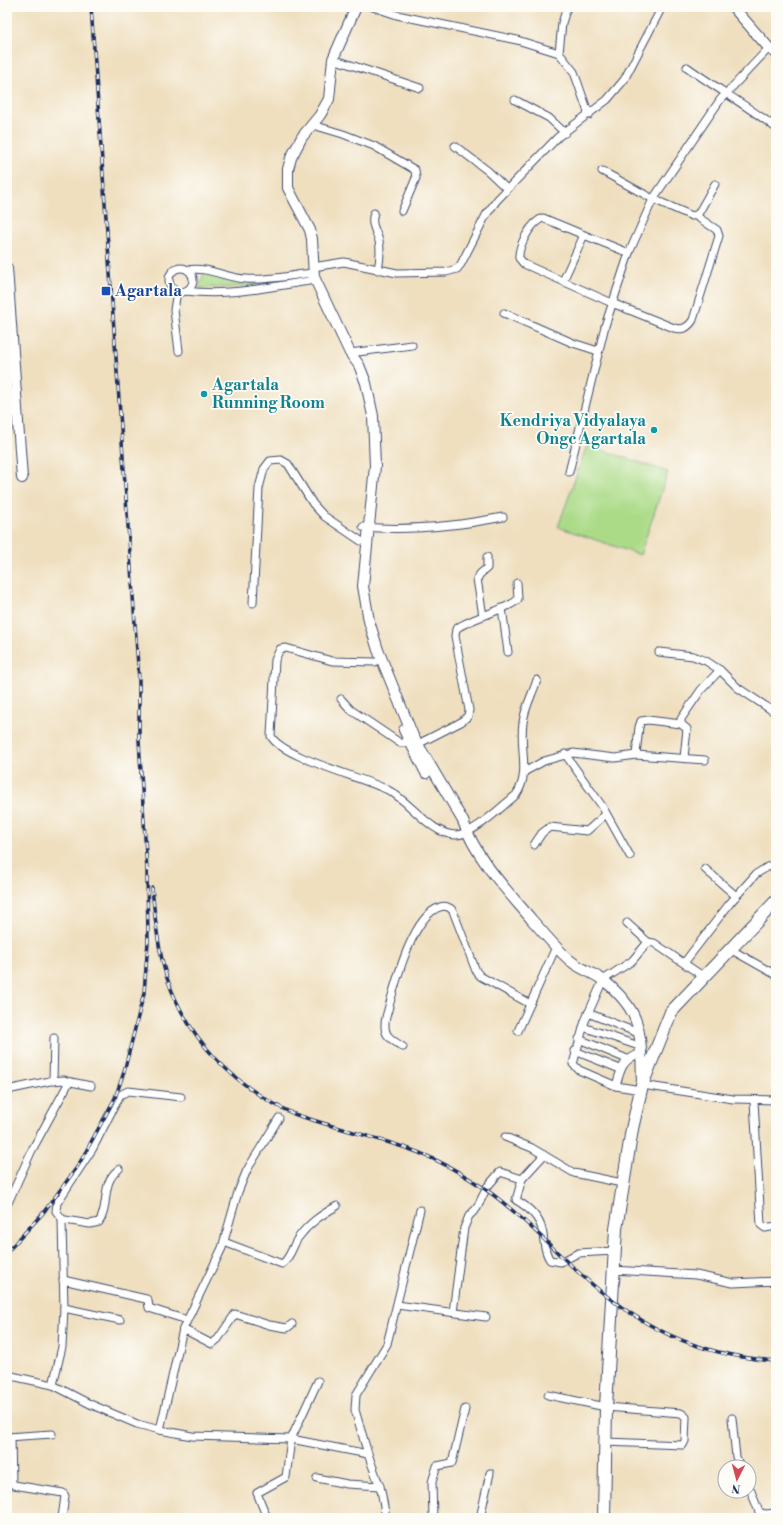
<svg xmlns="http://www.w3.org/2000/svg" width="783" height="1525" viewBox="0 0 783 1525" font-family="'Libre Bodoni',serif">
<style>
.green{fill:#acdb88;stroke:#648573}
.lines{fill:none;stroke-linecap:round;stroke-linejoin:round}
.street-casing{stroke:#3b496d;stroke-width:9}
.secondary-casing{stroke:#3b496d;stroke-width:12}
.primary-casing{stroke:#3b496d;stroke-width:14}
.street{stroke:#fff;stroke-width:7}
.secondary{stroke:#fff;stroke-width:10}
.primary{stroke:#fff;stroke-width:12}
.rail-casing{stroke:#1b2f5e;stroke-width:3.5}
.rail{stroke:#fdfcf7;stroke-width:2;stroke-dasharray:6;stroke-linecap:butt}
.transit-dot{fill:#1a4fb4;stroke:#fdfcf7;stroke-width:1.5}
.culture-dot{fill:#0f9aa8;stroke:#fdfcf7;stroke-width:1.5}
.labels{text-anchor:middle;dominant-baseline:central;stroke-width:3.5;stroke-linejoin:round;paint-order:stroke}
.transit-label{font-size:16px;font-weight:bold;fill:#164399;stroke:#fdfcf7;text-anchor:start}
.culture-label{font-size:16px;font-weight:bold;fill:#0d838f;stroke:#fdfcf7;text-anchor:start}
</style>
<rect width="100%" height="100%" fill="#fdfcf7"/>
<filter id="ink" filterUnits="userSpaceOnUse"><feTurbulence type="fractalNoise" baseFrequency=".025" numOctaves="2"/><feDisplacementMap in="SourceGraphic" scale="8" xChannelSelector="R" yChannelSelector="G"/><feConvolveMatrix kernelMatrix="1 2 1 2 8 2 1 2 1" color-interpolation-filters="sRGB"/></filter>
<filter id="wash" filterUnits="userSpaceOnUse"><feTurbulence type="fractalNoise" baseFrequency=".012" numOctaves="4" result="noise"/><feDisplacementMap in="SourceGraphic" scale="16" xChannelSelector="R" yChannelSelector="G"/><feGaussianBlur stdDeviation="0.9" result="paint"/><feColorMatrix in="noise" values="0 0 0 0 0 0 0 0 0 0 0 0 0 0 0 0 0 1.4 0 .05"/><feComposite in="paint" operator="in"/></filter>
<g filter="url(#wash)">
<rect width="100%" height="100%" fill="#efdfbf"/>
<!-- green -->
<g class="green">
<polygon points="204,273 230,282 243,283 308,277 242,287 199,288"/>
<polygon points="587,445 668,472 640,555 558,527"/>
</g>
</g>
<g filter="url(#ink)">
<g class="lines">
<defs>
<g id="street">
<polyline points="373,7 397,15 517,40 559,53 574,72 589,115"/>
<polyline points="559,53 562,23 567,7"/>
<polyline points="333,59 420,88"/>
<path d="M687 67C716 88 748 106 776 128"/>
<polyline points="515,100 549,118 565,133"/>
<polyline points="313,125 343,134 374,146 415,170 416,178 402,211"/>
<polyline points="455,146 488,171 507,189"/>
<polyline points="602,171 653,199 692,216 698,214 715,184"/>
<path d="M374 213C370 224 376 230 379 241 381 251 380 260 378 270"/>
<path d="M584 235 543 218C531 222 518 246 519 258L524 264 612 303 674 328C683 330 688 328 693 320L719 236 717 230 696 216"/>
<polyline points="313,267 344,262 397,273 446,272 457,269 461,264 486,215 497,200 558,137 607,100 624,80 662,7"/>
<circle cx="181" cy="280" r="12"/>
<path d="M188 270C207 266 226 278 246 279 268 281 291 275 313 273"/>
<polyline points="563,281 584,235 629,253"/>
<polyline points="177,291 174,310 179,351"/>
<path d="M186 291C229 297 273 286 316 280"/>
<polyline points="504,313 573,343 598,351"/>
<polyline points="350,353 412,345"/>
<polyline points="569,472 605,326 629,253 653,199 720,100 769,48"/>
<path d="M363 527C409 531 457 526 503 517"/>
<polyline points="253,603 259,488 264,469 270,461 281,460 288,464 313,504 324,516 361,541"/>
<polyline points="502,608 508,652"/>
<polyline points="483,616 477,579 480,574 487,568 487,557"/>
<polyline points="659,652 693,656 706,661 720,670 738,688 776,713"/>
<path d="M375 662 332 661 286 648 280 649 275 660 271 736C281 757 365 778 388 790 410 801 431 835 456 835 473 835 501 807 516 795 531 774 519 748 523 723 524 709 533 693 537 680"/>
<polyline points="341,699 351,710 400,743 409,743"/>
<path d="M418 744 461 722 468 716 469 710 455 636 456 629C467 619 512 608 518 599L517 583"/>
<polyline points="565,754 602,806 630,856"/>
<polyline points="636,755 639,727 641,721 648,720 681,724"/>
<polyline points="684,758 687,729 681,724 681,719 701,690 720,670"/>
<polyline points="524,772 544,761 573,753 615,758 636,755 705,760"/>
<polyline points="534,845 542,833 550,827 587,831 606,814"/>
<polyline points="705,869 736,896"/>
<polyline points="627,923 648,942"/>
<polyline points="730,949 776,975"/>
<polyline points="684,963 730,903 756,874 769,866 776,869"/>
<polyline points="588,1013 638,1033"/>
<polyline points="583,1027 639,1046"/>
<polyline points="518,1031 556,947"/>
<polyline points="579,1039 627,1059"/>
<path d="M403 1047C389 1038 382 1035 386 1017 394 989 411 916 440 907 445 905 450 907 453 911L476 971 480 976 530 1004"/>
<polyline points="575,1051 620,1069"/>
<polyline points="53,1081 54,1038"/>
<polyline points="66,1081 91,1086"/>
<polyline points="642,1085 733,1099 776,1100"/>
<path d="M616 1086C621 1068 622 1061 640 1053"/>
<polyline points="7,1090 50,1081 64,1080 68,1084 32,1150 7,1205"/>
<polyline points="641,1090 616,1086 579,1070 573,1064 585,1021 603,980 632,961 648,942 654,943 704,977"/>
<polyline points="754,1101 761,1225 765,1228 776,1226"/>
<polyline points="505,1137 532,1148 574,1173 622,1183"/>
<path d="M522 1179 516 1200C528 1207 539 1216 542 1230 545 1241 543 1250 550 1260L561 1262 578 1253 614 1251"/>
<polyline points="63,1220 56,1211 57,1203 93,1148 120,1095 128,1091 181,1097"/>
<path d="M224 1242 282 1264C290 1259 293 1245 298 1238 309 1223 321 1215 337 1206"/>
<polyline points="613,1270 696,1275 733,1283 776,1281"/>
<polyline points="63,1280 146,1299 148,1300 149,1308 187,1320"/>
<polyline points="397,1305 486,1317"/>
<polyline points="64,1308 120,1320"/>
<polyline points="453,1312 464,1228 469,1216 477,1208 487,1187 500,1172 522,1179 544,1155"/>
<polyline points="183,1329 212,1344 218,1339 235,1314 269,1325 287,1328 292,1324"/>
<polyline points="7,1375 53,1385 90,1404 137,1424 160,1430 192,1436 291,1439 368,1454"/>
<path d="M53 1385 62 1347 64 1308 62 1221 65 1220 90 1224 99 1222C110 1206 100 1183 119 1169"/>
<polyline points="548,1395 606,1407 681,1413 686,1417 685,1441 683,1445 605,1442"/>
<polyline points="732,1418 736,1457 740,1467"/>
<polyline points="160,1430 183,1329 222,1248 238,1192 247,1170 279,1118"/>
<polyline points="7,1437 52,1434"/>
<polyline points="11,1437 12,1483 14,1485 63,1493 65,1496 62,1518"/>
<polyline points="317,1478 347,1484 380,1486"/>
<polyline points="749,1486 759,1512 765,1514 776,1513"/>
<polyline points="105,1518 105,1517"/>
<polyline points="267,1518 257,1493 286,1477 291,1439 318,1381"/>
<polyline points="386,1518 381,1490 368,1454 355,1410 356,1395 387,1344 420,1210"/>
<polyline points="433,1518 432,1482 437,1466 452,1463 465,1409"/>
<polyline points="480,1518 490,1473"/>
</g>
<g id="secondary">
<path d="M356 7 333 59 329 99 320 115 302 137 291 158 288 169V188L310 230 312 239 314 277 350 353 359 365 366 383 373 416 375 466 363 586 369 621 378 650 413 736 463 821C476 859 507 890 532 920 545 934 557 950 572 962 581 969 593 973 603 980 614 988 627 1002 633 1014 643 1034 641 1061 642 1083"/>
<polyline points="733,7 769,48 776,53"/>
<polyline points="7,268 22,478"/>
<polyline points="404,730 426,773"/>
</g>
<polyline id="primary" points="604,1518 606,1407 616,1229 632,1129 642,1085 671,1012 776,901"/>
</defs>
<!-- street casing -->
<use href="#street" class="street-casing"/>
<!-- secondary casing -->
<use href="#secondary" class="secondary-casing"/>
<!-- primary casing -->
<use href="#primary" class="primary-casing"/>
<!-- street -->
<use href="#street" class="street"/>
<!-- secondary -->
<use href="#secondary" class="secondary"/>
<!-- primary -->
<use href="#primary" class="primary"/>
<defs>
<g id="rail">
<path d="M152 888C155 918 158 950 167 978 188 1040 235 1087 294 1114 332 1127 371 1136 409 1149 438 1159 467 1176 492 1194 522 1216 549 1245 577 1271 637 1326 694 1355 776 1361"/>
<polyline points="7,1252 43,1213 78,1166 102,1122 115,1098 124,1072 144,993 148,942 147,870 139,740 139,680 91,7"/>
</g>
</defs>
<!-- rail casing -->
<use href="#rail" class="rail-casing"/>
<!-- rail -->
<use href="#rail" class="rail"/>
</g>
</g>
<!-- markers -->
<rect class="transit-dot" x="101" y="286" width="10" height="10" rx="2"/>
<g class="culture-dot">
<circle cx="204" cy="394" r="4"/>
<circle cx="654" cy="430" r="4"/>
</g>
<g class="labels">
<!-- transit labels -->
<g class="transit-label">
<text x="115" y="291">Agartala</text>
</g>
<!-- culture labels -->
<g class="culture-label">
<text x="212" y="385">Agartala<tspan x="212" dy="18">Running Room</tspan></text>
<text x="646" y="421" text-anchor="end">Kendriya Vidyalaya<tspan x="646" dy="18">Ongc Agartala</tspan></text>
</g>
</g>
<!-- margin -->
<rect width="783" height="1525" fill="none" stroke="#fdfcf7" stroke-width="24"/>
<!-- north arrow -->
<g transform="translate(737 1479) rotate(186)"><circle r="19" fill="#fdfcf7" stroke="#a3aaba"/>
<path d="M0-3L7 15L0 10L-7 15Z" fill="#d1495b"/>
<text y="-6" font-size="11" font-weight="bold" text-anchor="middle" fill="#1b2f5e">N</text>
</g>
</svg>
